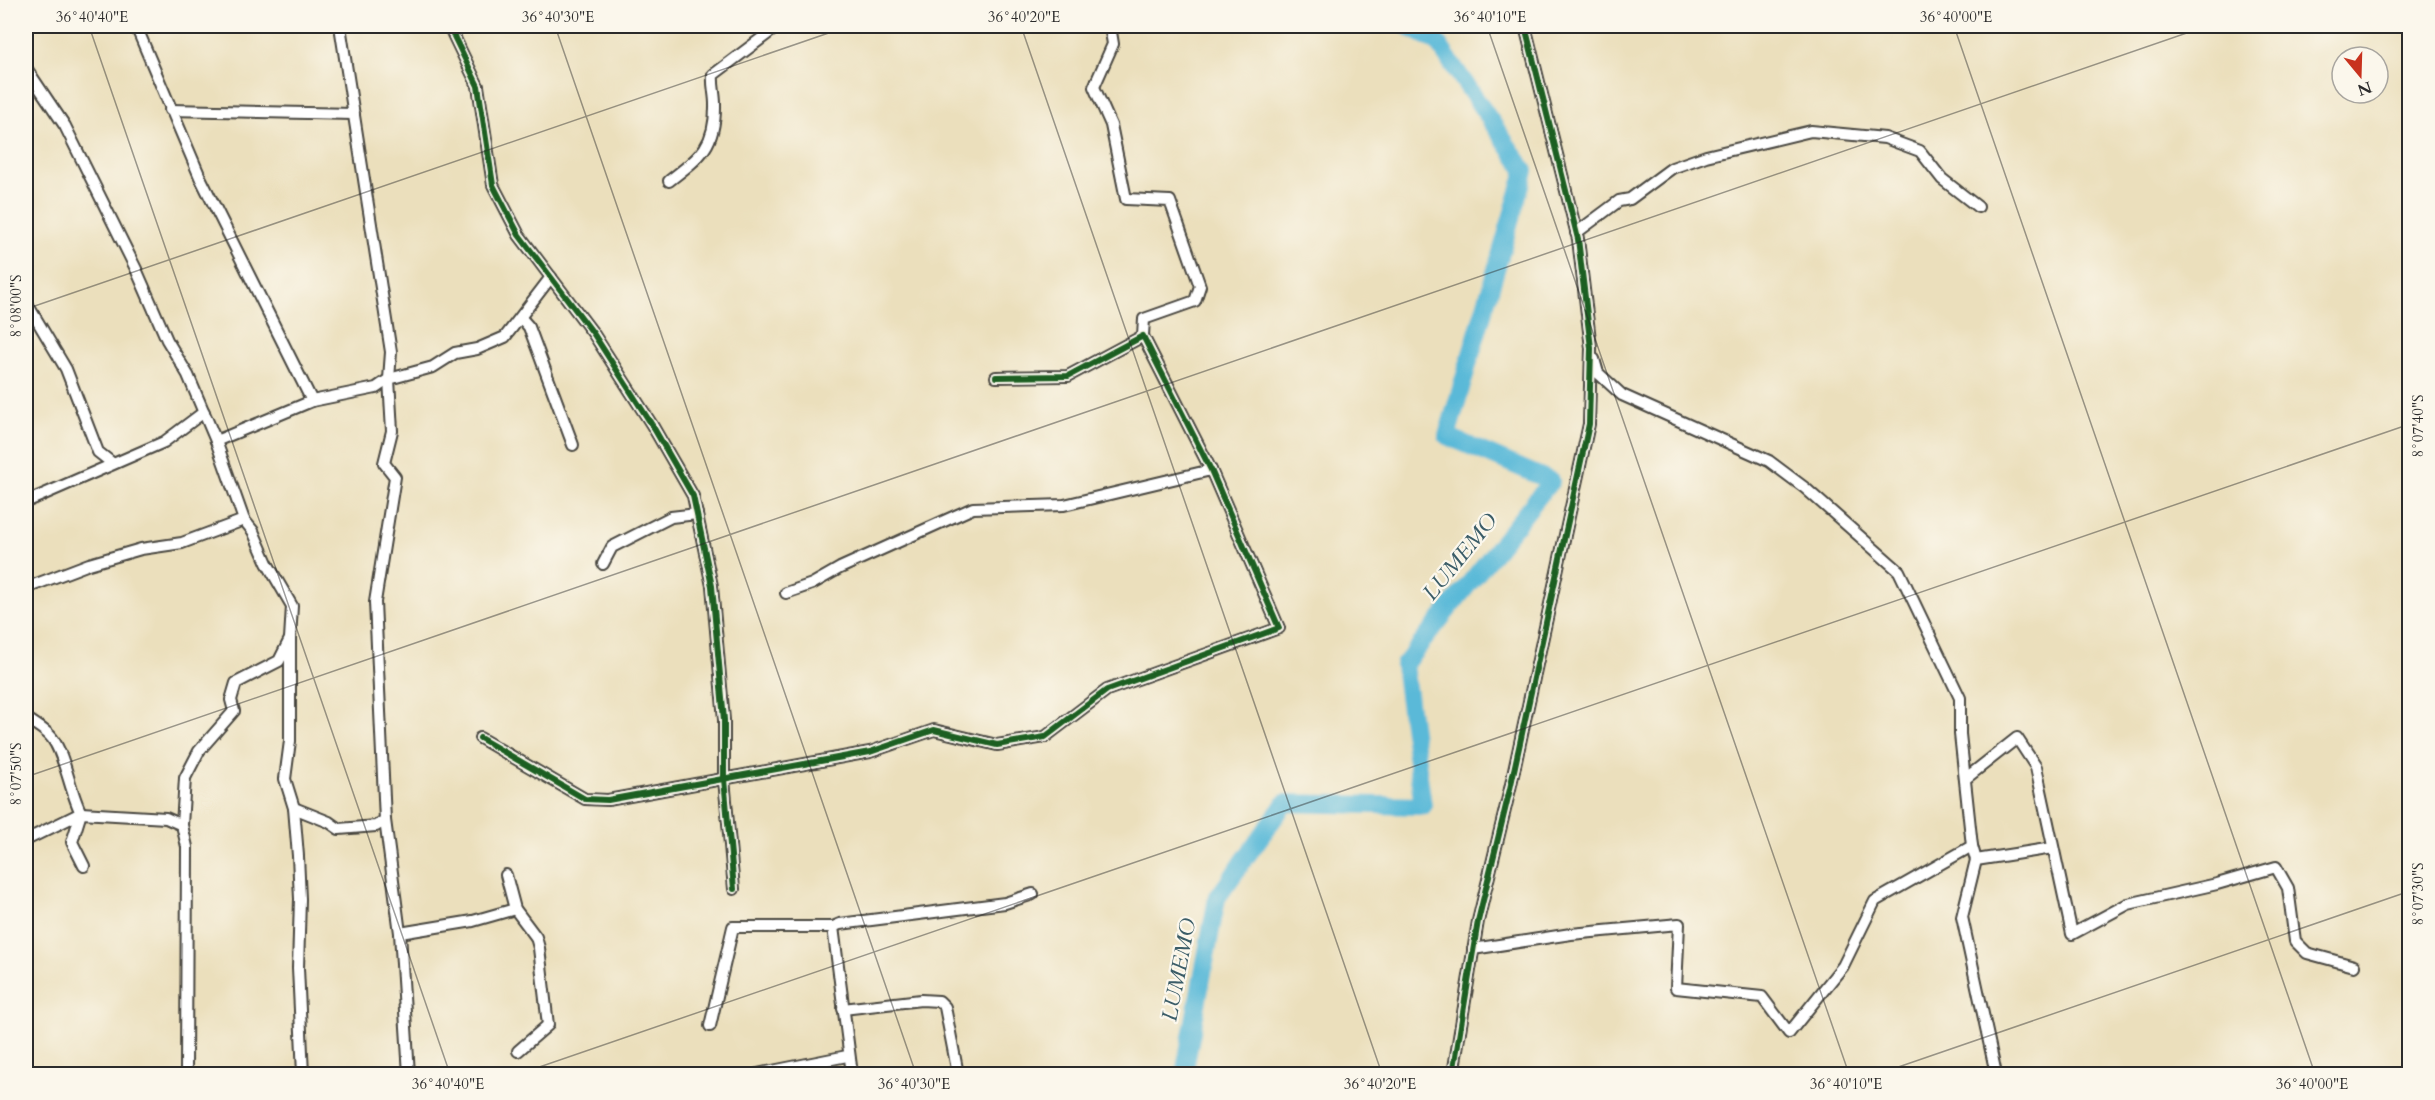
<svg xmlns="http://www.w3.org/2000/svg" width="2435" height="1100" viewBox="0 0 2435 1100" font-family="Cardo,serif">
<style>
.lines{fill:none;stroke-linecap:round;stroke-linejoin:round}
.river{stroke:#5ab9d8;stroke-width:18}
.minor-casing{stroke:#484641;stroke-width:14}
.minor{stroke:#fff;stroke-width:10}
.cycleway-casing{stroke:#fbf7ec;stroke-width:10}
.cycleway{stroke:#1b5e20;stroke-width:6}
.ticks{fill:none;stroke:#2b2b2b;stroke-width:1.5;stroke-opacity:0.45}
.labels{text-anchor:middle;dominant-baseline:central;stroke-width:4.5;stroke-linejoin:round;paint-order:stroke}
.water-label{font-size:22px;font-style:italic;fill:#3b5d68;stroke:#fbf7ec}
.neatline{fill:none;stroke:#2b2b2b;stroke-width:2}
.ticks-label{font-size:15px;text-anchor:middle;fill:#2b2b2b}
</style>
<rect width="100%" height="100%" fill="#fbf7ec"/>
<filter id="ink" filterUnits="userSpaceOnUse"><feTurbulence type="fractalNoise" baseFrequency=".0167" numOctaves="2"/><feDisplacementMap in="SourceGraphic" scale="12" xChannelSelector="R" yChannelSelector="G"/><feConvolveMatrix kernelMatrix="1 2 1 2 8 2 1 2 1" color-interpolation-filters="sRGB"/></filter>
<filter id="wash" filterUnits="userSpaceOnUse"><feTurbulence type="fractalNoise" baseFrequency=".008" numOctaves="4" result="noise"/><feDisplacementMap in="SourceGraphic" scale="24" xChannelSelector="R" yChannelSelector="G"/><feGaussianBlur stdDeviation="1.35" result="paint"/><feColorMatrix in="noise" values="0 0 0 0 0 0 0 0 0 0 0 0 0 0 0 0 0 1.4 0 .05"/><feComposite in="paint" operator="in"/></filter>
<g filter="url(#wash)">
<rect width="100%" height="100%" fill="#ebdfbc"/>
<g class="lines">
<!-- river -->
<polyline class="river" points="1184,1074 1217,898 1285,803 1423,806 1404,665 1551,481 1447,436 1525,171 1437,42 1407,26"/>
</g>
</g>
<g filter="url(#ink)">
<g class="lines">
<defs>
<g id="minor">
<polyline points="136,26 200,177 312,401"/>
<polyline points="449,26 478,86 493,185 519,235 593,333 652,425 693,496 712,586 724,720 724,779 734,889"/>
<polyline points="1110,26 1113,44 1094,87 1111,125 1126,199 1170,201 1200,286 1195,301 1144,319 1143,336"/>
<polyline points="26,68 65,126 136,269 167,340 188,375 216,441 244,520 182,543 141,549 89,564 26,588"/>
<polyline points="170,110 354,114"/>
<path d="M669 181C700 157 716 146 715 104 715 94 712 85 713 75L778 26"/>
<polyline points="1576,233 1619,201 1630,199 1672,168 1706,156 1811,131 1885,138 1920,151 1942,179 1978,207"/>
<polyline points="26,302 66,369 98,452 112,463"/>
<polyline points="521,318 529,327 573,445"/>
<polyline points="1594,359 1598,373 1622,395 1769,461 1805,488 1899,571 1960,698 1960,734 1972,846 1976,860 1962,917 1996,1074"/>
<polyline points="216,441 312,401 376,388 389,379 391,352 340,26"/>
<polyline points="26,502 164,442 204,412"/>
<polyline points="603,564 612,547 671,517 697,514"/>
<polyline points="786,593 812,584 840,568 973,508 1064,505 1211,470"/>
<polyline points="290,639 290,741 285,779 294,808 298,856 300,899 298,968 303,1074"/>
<path d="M26 721 29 720C36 725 47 731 52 738 65 755 70 792 81 813L72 842 84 866"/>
<polyline points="480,738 585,799 608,800 870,752 934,730 997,745 1045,737 1107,690 1279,628 1211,470 1143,336 1068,376 996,377"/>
<polyline points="1965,779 2017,738 2036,767 2072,934 2128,904 2217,884 2276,867 2288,888 2295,941 2307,953 2354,966"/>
<polyline points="294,808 329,822 339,829 376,826 385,820"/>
<polyline points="182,825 185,778 199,751 234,711 231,700 236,683 279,661 290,639 292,606 267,563 253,531 244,520"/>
<polyline points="26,840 81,813 166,818 182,825 187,847 186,1074"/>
<polyline points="1976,860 2053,848"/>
<polyline points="506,875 515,909 536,937 539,948 548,1025 518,1051"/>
<polyline points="833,927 852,1074"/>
<polyline points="400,933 473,921 515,909"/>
<polyline points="1473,949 1571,934 1679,924 1676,988 1762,997 1789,1033 1843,966 1875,901 1972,846"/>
<polyline points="843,1009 921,1000 939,1001 945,1007 958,1074"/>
<polyline points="710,1026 733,927 833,927 840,924 1005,903 1033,894"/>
<polyline points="409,1074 400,933 385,820 375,602 395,477 384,463 392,431 389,379 433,367 455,353 477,349 505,337 551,277"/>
<polyline points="757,1074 847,1056"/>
<polyline points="1453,1074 1478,921 1510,789 1589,424 1591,348 1578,239 1525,26"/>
</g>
</defs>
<!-- minor casing -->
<use href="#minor" class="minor-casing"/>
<!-- minor -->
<use href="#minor" class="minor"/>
<defs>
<g id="cycleway">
<polyline points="449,26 478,86 493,185 519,235 593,333 652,425 693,496 712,586 724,720 724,779 734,889"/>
<polyline points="480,738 585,799 608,800 870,752 934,730 997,745 1045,737 1107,690 1279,628 1211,470 1143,336 1068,376 996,377"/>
<polyline points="1453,1074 1478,921 1510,789 1589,424 1591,348 1578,239 1525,26"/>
</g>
</defs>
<!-- cycleway casing -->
<use href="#cycleway" class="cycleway-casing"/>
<!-- cycleway -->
<use href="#cycleway" class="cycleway"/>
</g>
</g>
<!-- ticks -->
<path class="ticks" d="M89 26 450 1074M555 26 916 1074M1021 26 1382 1074M1487 26 1849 1074M1954 26 2315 1074M26 309 849 26M26 777 2207 26M519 1074 2410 424M1878 1074 2410 891"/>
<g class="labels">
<!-- water labels -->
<g class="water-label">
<text transform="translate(1460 557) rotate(-51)">LUMEMO</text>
<text transform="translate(1179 970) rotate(-79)">LUMEMO</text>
</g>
</g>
<!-- margin -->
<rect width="2435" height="1100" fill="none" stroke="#fbf7ec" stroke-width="66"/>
<!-- north arrow -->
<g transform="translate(2360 75) rotate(161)"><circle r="28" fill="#fbf7ec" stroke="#a8a59f" stroke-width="1.5"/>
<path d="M0-4.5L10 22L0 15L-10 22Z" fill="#c8321e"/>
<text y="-9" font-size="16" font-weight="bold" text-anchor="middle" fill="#2b2b2b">N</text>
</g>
<rect x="33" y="33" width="2369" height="1034" class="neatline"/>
<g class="ticks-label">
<text x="92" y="22">36°40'40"E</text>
<text x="558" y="22">36°40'30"E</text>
<text x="1024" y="22">36°40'20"E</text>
<text x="1490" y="22">36°40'10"E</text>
<text x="1956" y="22">36°40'00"E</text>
<text transform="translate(16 306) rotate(-90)" y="5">8°08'00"S</text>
<text transform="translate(2418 426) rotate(-90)" y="5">8°07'40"S</text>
<text transform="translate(16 774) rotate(-90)" y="5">8°07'50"S</text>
<text transform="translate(2418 894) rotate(-90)" y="5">8°07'30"S</text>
<text x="448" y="1089">36°40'40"E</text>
<text x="914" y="1089">36°40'30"E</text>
<text x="1380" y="1089">36°40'20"E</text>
<text x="1846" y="1089">36°40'10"E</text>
<text x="2312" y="1089">36°40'00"E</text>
</g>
</svg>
